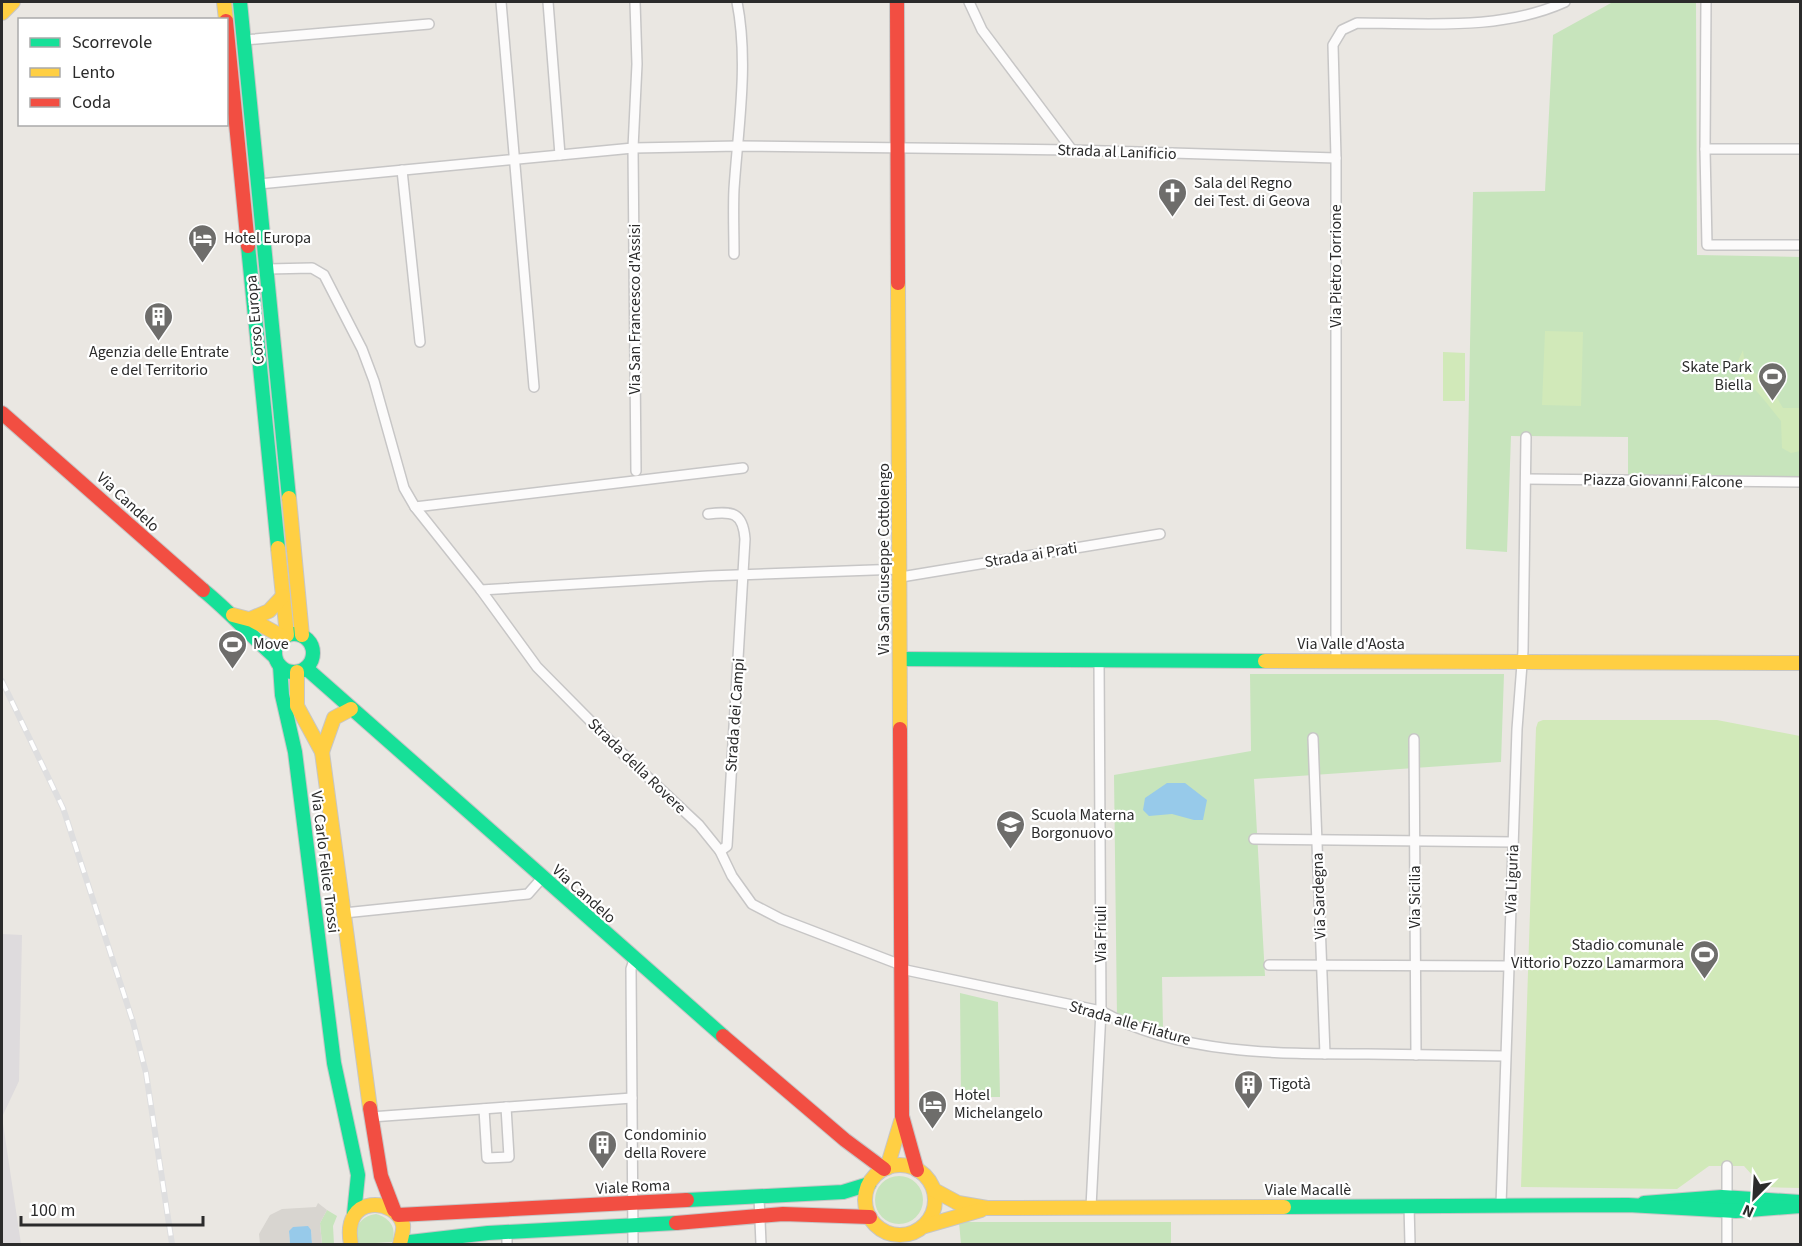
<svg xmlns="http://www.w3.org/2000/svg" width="1802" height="1246" viewBox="0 0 1802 1246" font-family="'Source Sans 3',sans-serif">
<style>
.industrial{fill:#dedbdd}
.green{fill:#c7e4bc}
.pitch{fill:#d1e9b9}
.plaza{fill:#d8d5d0}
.water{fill:#97caea}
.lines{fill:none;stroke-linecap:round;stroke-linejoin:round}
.street-casing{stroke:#c7c6c6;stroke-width:12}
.fast-casing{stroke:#c7c6c6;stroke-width:16}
.slow-casing{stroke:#c7c6c6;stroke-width:16}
.jam-casing{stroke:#c7c6c6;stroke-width:16}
.street{stroke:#fcfbfb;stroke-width:9}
.fast{stroke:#16e098;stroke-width:14}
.slow{stroke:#ffcf43;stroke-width:14}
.jam{stroke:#f24e42;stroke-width:14}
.rail-casing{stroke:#dededf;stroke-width:6}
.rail{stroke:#fff;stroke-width:4;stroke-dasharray:11;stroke-linecap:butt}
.labels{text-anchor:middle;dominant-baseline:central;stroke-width:4.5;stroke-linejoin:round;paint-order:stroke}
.street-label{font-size:16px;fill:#2b2b2b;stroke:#fff}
.poi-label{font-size:16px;fill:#2b2b2b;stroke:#fff;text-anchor:start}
</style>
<rect width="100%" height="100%" fill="#eae7e2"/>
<!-- industrial -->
<polygon class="industrial" points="2,934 22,935 19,1081 2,1117 21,1244 2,1244"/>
<!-- green -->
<g class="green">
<polygon points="1696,2 1697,255 1800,257 1800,478 1628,475 1628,437 1511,436 1507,552 1466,549 1473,192 1545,191 1553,35 1611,3"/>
<polygon points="1250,674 1504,674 1501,762 1254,779 1265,976 1162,977 1163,1028 1117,1018 1114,775 1251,751"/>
<polygon points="960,993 998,1002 1000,1097 961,1097"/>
<circle cx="899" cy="1200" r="24"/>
<polygon points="327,1210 337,1216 333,1226 334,1244 322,1244 320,1223"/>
<path d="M376 1214C390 1218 397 1228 392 1242L359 1244C351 1230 360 1216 376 1214Z"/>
<polygon points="959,1222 1171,1222 1171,1244 961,1244"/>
</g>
<!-- pitch -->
<g class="pitch">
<polygon points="1545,331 1583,332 1581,406 1542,405"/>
<path d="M1743 350 1744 358 1751 364 1753 372 1762 377 1765 388 1774 393 1783 408H1800V451L1791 453 1782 448 1781 421C1768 405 1758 391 1743 378L1741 370 1729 364 1738 361Z"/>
<polygon points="1443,352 1465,353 1465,401 1443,401"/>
<polygon points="1543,720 1717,720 1800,736 1800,1188 1763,1187 1744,1166 1709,1166 1677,1189 1521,1187 1536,728 1538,722"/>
</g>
<!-- plaza -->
<polygon class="plaza" points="318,1203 327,1210 320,1223 322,1244 312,1244 311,1230 289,1231 290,1244 260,1244 259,1234 270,1215 282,1209 316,1207"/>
<!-- water -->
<g class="water">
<polygon points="1167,783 1185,783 1207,800 1203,820 1194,820 1172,814 1149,816 1143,810 1145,798"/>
<polygon points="308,1226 311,1230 312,1244 290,1244 289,1231 293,1227"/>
</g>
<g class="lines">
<defs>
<g id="street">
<polyline points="501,2 534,387"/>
<polyline points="548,2 560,155"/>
<polyline points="635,2 637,64 633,148 636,471"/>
<polyline points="969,2 982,30 1072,150"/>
<polyline points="1706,2 1705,149 1800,149"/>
<polyline points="244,40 429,24"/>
<polyline points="1705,149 1707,245 1800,245"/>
<polyline points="402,170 420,342"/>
<polyline points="259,184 633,148 739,146 1072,150 1336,158"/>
<path d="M734 254C734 232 733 211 734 189 738 128 749 63 737 2"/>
<polyline points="267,269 312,268 324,275 362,349 374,381 404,488 415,507 481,590 537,667 623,754 699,825 720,851 732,876 752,904 781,919 901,965"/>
<polyline points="1526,479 1800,482"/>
<polyline points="415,507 743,468"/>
<path d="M708 514C732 511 743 512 745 539L727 846 720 851"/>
<polyline points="901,577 1160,534"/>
<polyline points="481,590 708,576 901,569"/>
<path d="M1336 661V158L1333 45 1342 30 1357 23C1426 23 1501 31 1565 2"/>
<polyline points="1313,738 1325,1054"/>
<polyline points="1414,739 1416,1055"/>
<polyline points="1254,839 1513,842"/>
<polyline points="344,913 528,894 542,878"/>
<polyline points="1269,965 1509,966"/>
<path d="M901 969 1101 1011C1179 1055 1282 1054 1368 1054 1414 1055 1460 1055 1505 1056"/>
<polyline points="484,1109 487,1158 509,1157 506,1107"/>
<polyline points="371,1117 632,1098"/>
<polyline points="1727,1166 1727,1244"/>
<polyline points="759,1197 761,1244"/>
<polyline points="1409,1205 1410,1244"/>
<polyline points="1501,1205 1517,729 1523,651 1526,437"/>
<polyline points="1091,1207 1101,1011 1099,660"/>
<polyline points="507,1233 507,1244"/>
<polyline points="633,1244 631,969 634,960"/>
</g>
<g id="fast">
<polyline points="240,2 289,498"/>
<polyline points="248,246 278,548"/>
<path d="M203 590C229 611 250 635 275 657"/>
<circle cx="294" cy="653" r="19"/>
<polyline points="901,659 1265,661"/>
<polyline points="280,666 282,695 295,752 334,1063 358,1175 354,1214"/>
<polyline points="306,668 723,1036"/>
<polyline points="687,1200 843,1192 869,1184"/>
<polyline points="1644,1203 1722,1197 1800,1202"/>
<polyline points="1284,1207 1628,1205 1736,1211 1800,1206"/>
<polyline points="401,1243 488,1233 676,1223"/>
</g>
<g id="slow">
<polyline points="224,2 226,20"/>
<polyline points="2,13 13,2"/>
<polyline points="898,283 900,729"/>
<polyline points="289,498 302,635"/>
<polyline points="278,548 287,635"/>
<polyline points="233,615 252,620 283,637"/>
<polyline points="250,619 269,611 283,596"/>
<polyline points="1265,661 1800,663"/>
<polyline points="297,672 297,706 322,752 370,1108"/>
<polyline points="322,752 334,718 351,709"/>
<circle cx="900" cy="1200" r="35"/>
<polyline points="887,1168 901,1121"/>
<polyline points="934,1190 958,1203 987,1208 1284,1207"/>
<polyline points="925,1226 981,1210"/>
<path d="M351 1244C341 1193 397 1198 403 1225 404 1231 401 1238 400 1244"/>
</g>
<g id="jam">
<polyline points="897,2 898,283"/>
<polyline points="226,21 248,246"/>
<polyline points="2,413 203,590"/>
<polyline points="900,729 902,1116 917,1170"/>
<polyline points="723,1036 845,1140 884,1169"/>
<polyline points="370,1108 381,1176 394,1210"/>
<polyline points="398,1215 687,1200"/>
<polyline points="676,1223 783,1214 870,1217"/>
</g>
</defs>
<!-- street casing -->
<use href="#street" class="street-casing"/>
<!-- fast casing -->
<use href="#fast" class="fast-casing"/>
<!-- slow casing -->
<use href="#slow" class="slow-casing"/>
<!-- jam casing -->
<use href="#jam" class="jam-casing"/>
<!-- street -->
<use href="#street" class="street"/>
<!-- fast -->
<use href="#fast" class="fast"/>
<!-- slow -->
<use href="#slow" class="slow"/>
<!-- jam -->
<use href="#jam" class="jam"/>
<defs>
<polyline id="rail" points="2,681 63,808 133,1022 146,1073 172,1244"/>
</defs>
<!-- rail casing -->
<use href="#rail" class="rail-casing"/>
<!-- rail -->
<use href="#rail" class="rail"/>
</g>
<!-- icons -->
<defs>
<symbol id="church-pin" viewBox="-11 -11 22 30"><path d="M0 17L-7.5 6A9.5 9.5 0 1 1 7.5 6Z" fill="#6e6d6b" stroke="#fff"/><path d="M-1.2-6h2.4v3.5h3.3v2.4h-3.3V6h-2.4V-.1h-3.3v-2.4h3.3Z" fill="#fff"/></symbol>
<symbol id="hotel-pin" viewBox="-11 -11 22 30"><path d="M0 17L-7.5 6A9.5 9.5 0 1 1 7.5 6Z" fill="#6e6d6b" stroke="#fff"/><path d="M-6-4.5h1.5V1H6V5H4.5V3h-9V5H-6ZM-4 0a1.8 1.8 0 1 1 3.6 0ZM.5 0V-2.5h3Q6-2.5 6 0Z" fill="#fff"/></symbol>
<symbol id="building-pin" viewBox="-11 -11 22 30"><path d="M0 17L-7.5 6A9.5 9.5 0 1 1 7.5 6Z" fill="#6e6d6b" stroke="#fff"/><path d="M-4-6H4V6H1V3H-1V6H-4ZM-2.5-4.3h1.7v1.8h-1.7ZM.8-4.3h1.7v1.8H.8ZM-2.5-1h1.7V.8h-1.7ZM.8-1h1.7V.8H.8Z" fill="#fff"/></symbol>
<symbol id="stadium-pin" viewBox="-11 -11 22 30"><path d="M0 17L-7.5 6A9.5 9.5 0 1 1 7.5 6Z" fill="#6e6d6b" stroke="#fff"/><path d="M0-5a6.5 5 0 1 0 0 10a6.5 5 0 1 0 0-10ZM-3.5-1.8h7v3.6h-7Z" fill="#fff"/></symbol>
<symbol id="school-pin" viewBox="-11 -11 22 30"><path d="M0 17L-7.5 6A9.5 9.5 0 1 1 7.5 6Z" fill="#6e6d6b" stroke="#fff"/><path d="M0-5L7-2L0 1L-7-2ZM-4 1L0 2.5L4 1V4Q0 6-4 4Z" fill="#fff"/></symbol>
</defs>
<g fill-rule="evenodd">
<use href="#church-pin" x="1156" y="176" width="33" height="45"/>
<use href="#hotel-pin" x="186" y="222" width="33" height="45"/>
<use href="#building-pin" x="142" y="300" width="33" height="45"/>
<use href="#stadium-pin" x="1756" y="360" width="33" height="45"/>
<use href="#stadium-pin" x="216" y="628" width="33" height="45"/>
<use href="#school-pin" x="994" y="808" width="33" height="45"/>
<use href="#stadium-pin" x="1688" y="938" width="33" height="45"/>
<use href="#building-pin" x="1232" y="1068" width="33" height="45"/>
<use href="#hotel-pin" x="916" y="1088" width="33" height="45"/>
<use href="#building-pin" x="586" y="1128" width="33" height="45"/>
</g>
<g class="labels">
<!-- street labels -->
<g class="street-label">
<text transform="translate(1117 152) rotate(2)">Strada al Lanificio</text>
<text transform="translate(1336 266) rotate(-90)">Via Pietro Torrione</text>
<text transform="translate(635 309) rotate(-90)">Via San Francesco d'Assisi</text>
<text transform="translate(255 320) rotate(-95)">Corso Europa</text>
<text transform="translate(1663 481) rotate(1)">Piazza Giovanni Falcone</text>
<text transform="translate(128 502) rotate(43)">Via Candelo</text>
<text transform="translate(1031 555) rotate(-9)">Strada ai Prati</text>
<text transform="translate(884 559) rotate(-90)">Via San Giuseppe Cottolengo</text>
<text x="1351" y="644">Via Valle d'Aosta</text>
<text transform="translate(735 715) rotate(-86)">Strada dei Campi</text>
<text transform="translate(637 766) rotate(44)">Strada della Rovere</text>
<text transform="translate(325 862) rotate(83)">Via Carlo Felice Trossi</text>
<text transform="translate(1512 879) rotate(-88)">Via Liguria</text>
<text transform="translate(584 894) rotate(42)">Via Candelo</text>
<text transform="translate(1319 896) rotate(-92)">Via Sardegna</text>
<text transform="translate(1415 897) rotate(-90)">Via Sicilia</text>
<text transform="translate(1101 934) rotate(-90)">Via Friuli</text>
<text transform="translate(1130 1023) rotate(16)">Strada alle Filature</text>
<text transform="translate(633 1187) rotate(-3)">Viale Roma</text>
<text x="1308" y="1190">Viale Macallè</text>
</g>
<!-- poi labels -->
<g class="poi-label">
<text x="1194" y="183">Sala del Regno<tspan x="1194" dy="18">dei Test. di Geova</tspan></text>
<text x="224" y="238">Hotel Europa</text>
<text x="159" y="352" text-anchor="middle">Agenzia delle Entrate<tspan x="159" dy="18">e del Territorio</tspan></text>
<text x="1752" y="367" text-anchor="end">Skate Park<tspan x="1752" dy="18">Biella</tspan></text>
<text x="253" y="644">Move</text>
<text x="1031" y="815">Scuola Materna<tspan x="1031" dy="18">Borgonuovo</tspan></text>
<text x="1684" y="945" text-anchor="end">Stadio comunale<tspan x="1684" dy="18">Vittorio Pozzo Lamarmora</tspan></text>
<text x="1269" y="1084">Tigotà</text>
<text x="954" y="1095">Hotel<tspan x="954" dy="18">Michelangelo</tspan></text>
<text x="624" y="1135">Condominio<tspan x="624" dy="18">della Rovere</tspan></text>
</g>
</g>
<!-- border -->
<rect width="1802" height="1246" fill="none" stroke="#2b2b2b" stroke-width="6"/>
<!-- legend -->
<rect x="18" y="18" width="210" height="108" fill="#ffffff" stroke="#aaaaaa" stroke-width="1.5"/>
<rect x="30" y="38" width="30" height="9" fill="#16e098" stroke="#aaaaaa" stroke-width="1.5"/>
<text x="72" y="48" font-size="18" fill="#2b2b2b">Scorrevole</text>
<rect x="30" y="68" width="30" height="9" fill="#ffcf43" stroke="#aaaaaa" stroke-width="1.5"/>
<text x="72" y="78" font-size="18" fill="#2b2b2b">Lento</text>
<rect x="30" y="98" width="30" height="9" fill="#f24e42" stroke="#aaaaaa" stroke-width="1.5"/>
<text x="72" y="108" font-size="18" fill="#2b2b2b">Coda</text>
<!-- north arrow -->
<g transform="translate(1754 1198) rotate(204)" stroke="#ffffff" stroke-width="4.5" paint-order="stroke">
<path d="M0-4.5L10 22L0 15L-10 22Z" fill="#2b2b2b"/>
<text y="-9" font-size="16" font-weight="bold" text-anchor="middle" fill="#2b2b2b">N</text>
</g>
<!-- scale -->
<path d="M21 1216v9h182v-9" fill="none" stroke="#2b2b2b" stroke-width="3"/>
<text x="30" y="1216" font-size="18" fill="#2b2b2b" stroke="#ffffff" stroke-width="4.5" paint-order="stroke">100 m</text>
</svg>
